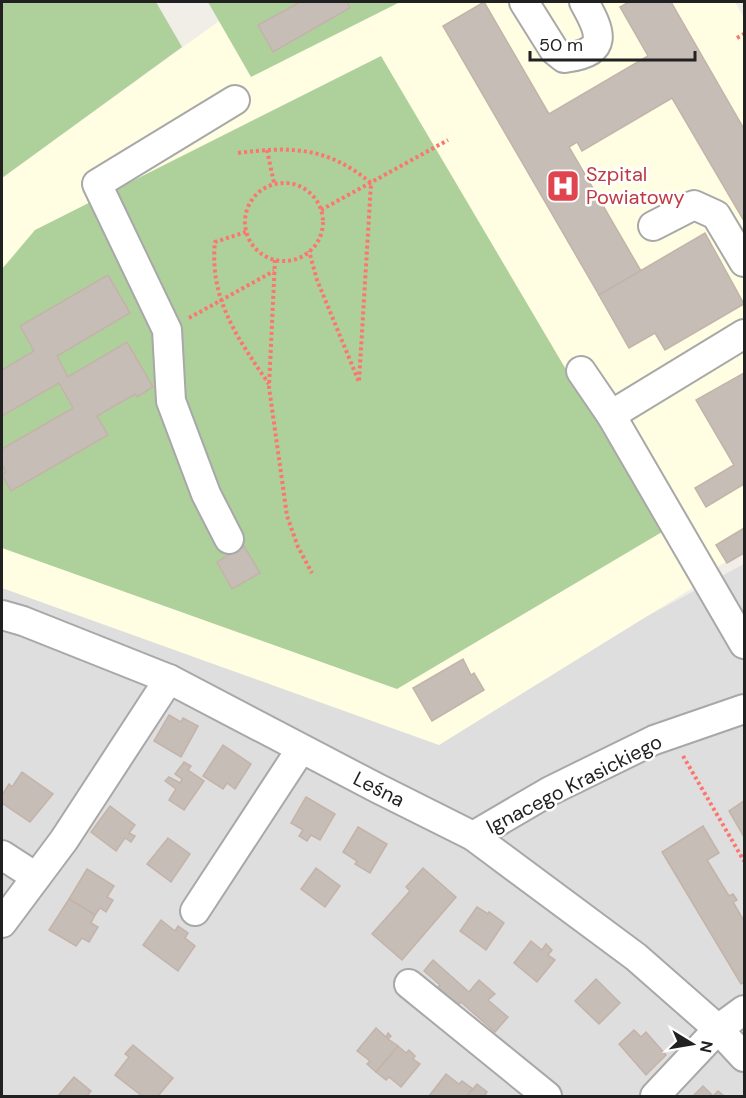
<svg xmlns="http://www.w3.org/2000/svg" width="746" height="1098" viewBox="0 0 746 1098" font-family="'DM Sans',sans-serif">
<style>
.residential{fill:#dfdede}
.education{fill:#fffee3}
.forest{fill:#aed19c}
.building{fill:#c6bdb6;stroke:#c3b3a9;stroke-width:1.5}
.lines{fill:none;stroke-linecap:round;stroke-linejoin:round}
.minor-casing{stroke:#a8a8a8;stroke-width:32}
.path{stroke:#fb766e;stroke-width:4;stroke-dasharray:3 3;stroke-linecap:butt}
.minor{stroke:#fff;stroke-width:28}
.labels{text-anchor:middle;dominant-baseline:central;stroke-width:5;stroke-linejoin:round;paint-order:stroke}
.health-label{font-size:20px;fill:#be3a42;stroke:#fff;text-anchor:start}
.street-label{font-size:20px;fill:#212121;stroke:#fff}
</style>
<rect width="100%" height="100%" fill="#f1ede7"/>
<!-- residential -->
<polygon class="residential" points="2,522 421,738 744,564 744,1096 2,1096"/>
<!-- education -->
<polygon class="education" points="400,2 735,2 744,18 744,551 697,579 699,584 439,745 2,588 2,178 219,21 251,76"/>
<!-- forest -->
<g class="forest">
<polygon points="2,2 156,2 182,47 2,178"/>
<polygon points="208,2 400,2 251,77"/>
<polygon points="381,56 662,532 397,689 2,548 2,269 35,230"/>
</g>
<!-- building -->
<g class="building">
<polygon points="300,2 347,2 350,8 273,52 258,25"/>
<polygon points="484,2 549,114 648,56 620,7 629,2 671,2 744,129 744,221 672,98 582,151 577,142 569,147 641,271 599,295 443,26"/>
<polygon points="705,233 744,304 665,350 655,333 629,348 599,295"/>
<polygon points="108,275 130,313 57,356 68,377 127,342 153,387 137,397 135,394 97,416 108,435 11,491 2,475 6,472 2,465 2,449 73,408 59,383 2,416 2,370 34,351 20,326"/>
<polygon points="744,373 744,484 706,507 695,488 734,465 696,400"/>
<polygon points="744,528 744,553 727,563 716,545"/>
<polygon points="244,546 260,573 232,589 217,562"/>
<polygon points="463,659 471,675 474,673 484,690 432,721 413,688"/>
<polygon points="169,715 181,722 183,718 198,726 181,757 154,741"/>
<polygon points="223,745 251,764 235,789 227,783 223,789 203,776"/>
<polygon points="184,762 191,766 188,770 204,781 184,810 169,800 176,789 165,781 169,777 180,783 182,779 175,774"/>
<polygon points="22,772 53,794 30,822 2,803 2,795 9,784 12,787"/>
<polygon points="306,797 335,814 320,840 311,835 307,841 299,836 303,830 291,823"/>
<polygon points="744,801 744,837 729,811"/>
<polygon points="110,806 135,825 129,833 135,836 131,842 125,838 116,851 91,832"/>
<polygon points="703,826 719,853 707,860 729,896 733,894 737,900 733,902 744,921 744,982 741,984 662,852"/>
<polygon points="358,827 387,844 370,873 355,864 357,861 343,852"/>
<polygon points="168,838 190,854 171,882 147,864"/>
<polygon points="316,868 340,886 325,907 301,889"/>
<polygon points="423,868 456,897 402,960 372,934 410,891 406,887"/>
<polygon points="87,869 114,886 107,897 113,900 106,912 100,908 95,915 69,899"/>
<polygon points="69,899 95,915 91,923 98,927 89,942 82,938 76,946 49,930"/>
<polygon points="477,907 488,914 489,912 504,923 486,950 460,931"/>
<polygon points="161,920 175,931 178,926 188,933 185,938 195,946 178,971 143,945"/>
<polygon points="531,941 542,950 546,944 552,950 548,955 555,960 537,982 514,963"/>
<polygon points="433,960 469,992 479,980 495,994 488,1000 508,1017 495,1032 461,1002 454,1009 434,992 440,985 424,971"/>
<polygon points="596,979 620,1003 599,1024 575,1001"/>
<polygon points="376,1028 386,1037 388,1033 391,1036 388,1039 398,1046 376,1072 367,1064 370,1061 357,1051"/>
<polygon points="634,1030 641,1037 646,1032 666,1055 646,1075 619,1044"/>
<polygon points="133,1045 173,1078 158,1096 142,1096 115,1075 129,1057 125,1054"/>
<polygon points="398,1046 406,1053 409,1050 415,1056 413,1059 420,1064 401,1087 389,1077 386,1080 376,1072"/>
<polygon points="446,1074 459,1084 462,1081 473,1089 467,1096 429,1096"/>
<polygon points="74,1077 91,1091 87,1096 58,1096"/>
<polygon points="477,1084 487,1092 485,1095 487,1096 467,1096"/>
<polygon points="703,1086 713,1096 718,1091 724,1096 693,1096"/>
</g>
<g class="lines">
<defs>
<g id="minor">
<path d="M524 2 554 50 564 58C610 53 601 32 584 2"/>
<polyline points="653,226 694,205 716,215 744,262"/>
<polyline points="581,371 611,415 744,644"/>
<polyline points="611,415 744,334"/>
<polyline points="229,539 206,494 171,401 167,330 97,184 235,100"/>
<polyline points="2,615 23,621 169,679 377,788 473,836 636,957 718,1029 744,1057"/>
<polyline points="473,836 550,791 654,740 744,709"/>
<polyline points="2,855 36,877"/>
<polyline points="195,911 301,749"/>
<polyline points="2,923 64,840 169,679"/>
<polyline points="409,984 547,1096"/>
<polyline points="655,1096 718,1029 744,1010"/>
</g>
</defs>
<!-- minor casing -->
<use href="#minor" class="minor-casing"/>
<!-- path -->
<g class="path">
<polyline points="737,38 744,34"/>
<polyline points="267,150 274,183"/>
<path d="M238 153C291 146 328 147 371 183L359 382 317 280 309 251"/>
<circle cx="284" cy="222" r="39"/>
<polyline points="321,210 448,140"/>
<path d="M246 232 215 242C209 299 238 339 269 384"/>
<polyline points="275,260 269,387 287,516 298,547 312,573"/>
<polyline points="189,318 274,271"/>
<polyline points="683,756 744,861"/>
</g>
<!-- minor -->
<use href="#minor" class="minor"/>
</g>
<!-- icons -->
<defs>
<symbol id="hospital-square" viewBox="-11 -11 22 22"><rect x="-9" y="-9" width="18" height="18" rx="4" fill="#e0444e" stroke="#fff"/><path d="M-5-5h3v3.5h4V-5h3V5h-3V1.5h-4V5h-3Z" fill="#fff"/></symbol>
</defs>
<g fill-rule="evenodd">
<use href="#hospital-square" x="544" y="167" width="38" height="38"/>
</g>
<g class="labels">
<!-- health labels -->
<g class="health-label">
<text x="586" y="174">Szpital<tspan x="586" dy="23">Powiatowy</tspan></text>
</g>
<!-- street labels -->
<g class="street-label">
<text transform="translate(574 784) rotate(-27)">Ignacego Krasickiego</text>
<text transform="translate(379 789) rotate(27)">Leśna</text>
</g>
</g>
<!-- border -->
<rect width="746" height="1098" fill="none" stroke="#212121" stroke-width="6"/>
<!-- north arrow -->
<g transform="translate(692 1044) rotate(101)" stroke="#ffffff" stroke-width="4.5" paint-order="stroke">
<path d="M0-4.5L10 22L0 15L-10 22Z" fill="#212121"/>
<text y="-9" font-size="16" font-weight="bold" text-anchor="middle" fill="#212121">N</text>
</g>
<!-- scale -->
<path d="M530 51v9h165v-9" fill="none" stroke="#212121" stroke-width="3"/>
<text x="539" y="51" font-size="18" fill="#212121" stroke="#ffffff" stroke-width="4.5" paint-order="stroke">50 m</text>
</svg>
